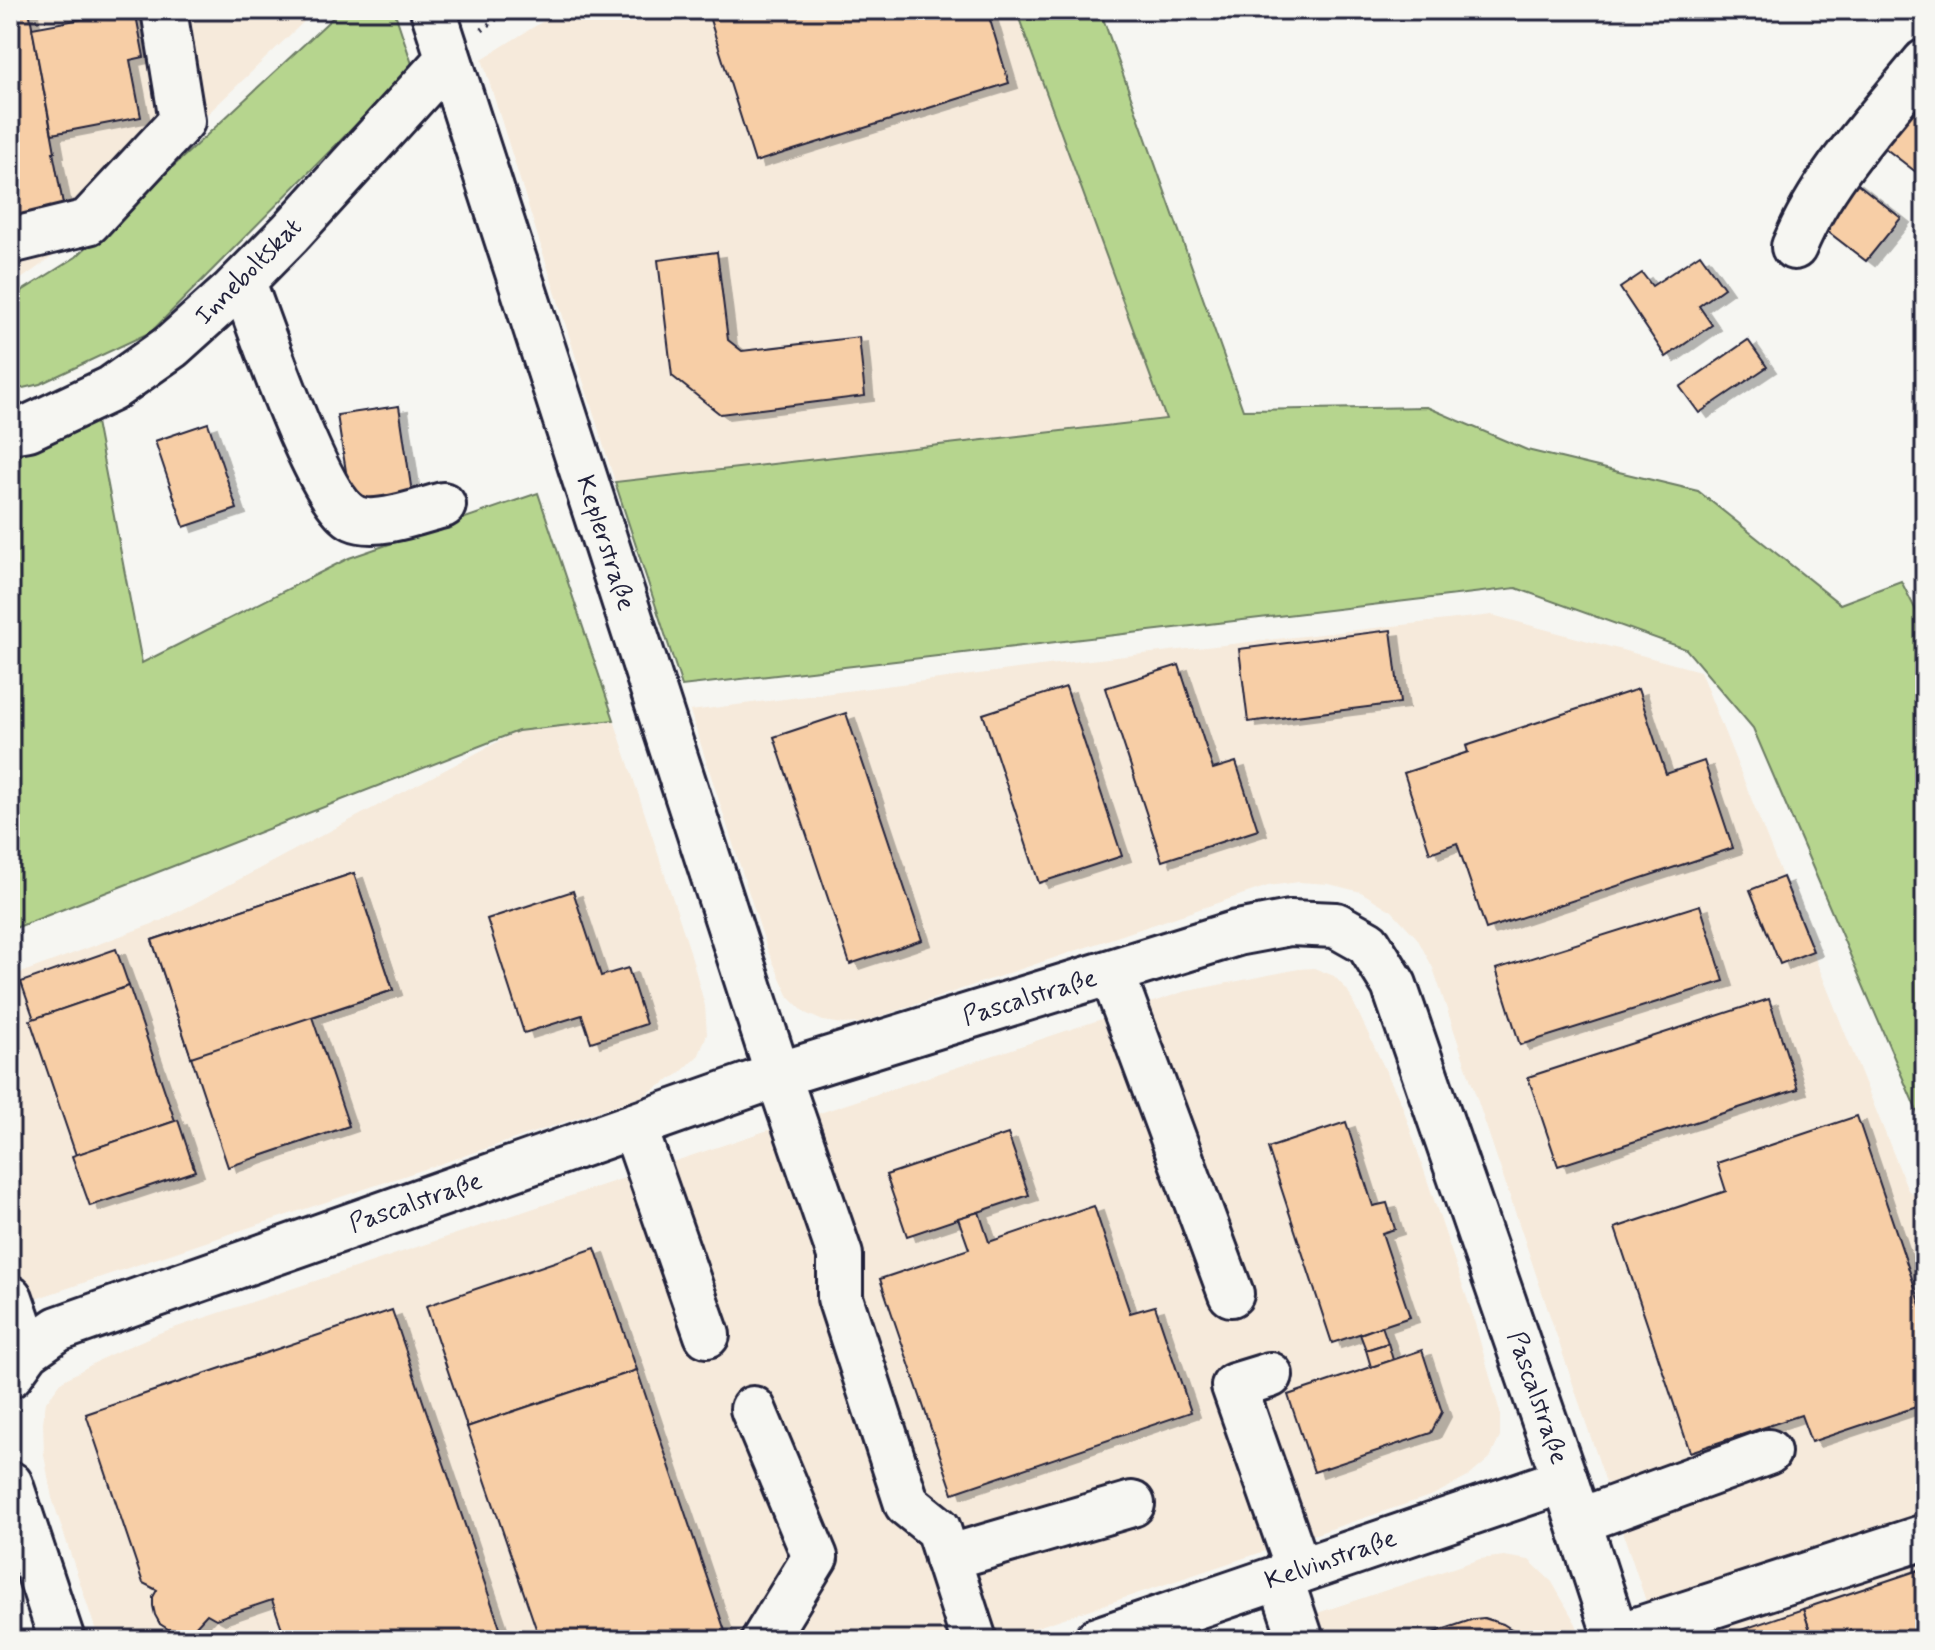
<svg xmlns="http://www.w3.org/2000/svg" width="1935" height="1650" viewBox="0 0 1935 1650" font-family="Mynerve,sans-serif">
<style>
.built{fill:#f6eadb}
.green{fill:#b6d58e;stroke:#6c7c64;stroke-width:2}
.building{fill:#f7cea6;stroke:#22223b;stroke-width:2;filter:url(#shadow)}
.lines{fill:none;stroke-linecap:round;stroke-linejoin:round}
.minor-casing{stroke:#22223b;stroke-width:50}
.path{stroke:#22223b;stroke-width:5;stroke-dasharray:2 6;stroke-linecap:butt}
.minor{stroke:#f6f6f2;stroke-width:44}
.labels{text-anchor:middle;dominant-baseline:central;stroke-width:7;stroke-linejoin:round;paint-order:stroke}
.street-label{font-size:26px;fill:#22223b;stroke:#f6f6f2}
</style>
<defs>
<filter id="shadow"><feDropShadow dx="9" dy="5" stdDeviation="0" flood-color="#0004"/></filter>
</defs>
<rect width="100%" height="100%" fill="#f6f6f2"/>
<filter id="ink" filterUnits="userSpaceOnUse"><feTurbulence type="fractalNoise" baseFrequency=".0125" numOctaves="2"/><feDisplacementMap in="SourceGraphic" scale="16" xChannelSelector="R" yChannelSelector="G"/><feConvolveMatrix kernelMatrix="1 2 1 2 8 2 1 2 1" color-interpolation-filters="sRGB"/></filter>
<g filter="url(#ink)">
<!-- built -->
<g class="built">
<polygon points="10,10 316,10 76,240 17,282 10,282"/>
<polygon points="561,10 1016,10 1167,419 615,482 482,59"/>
<polygon points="1492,615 1700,671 1908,1190 1925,1205 1925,1640 1659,1640 1433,968 1417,938 1392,911 1361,892 1329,884 1299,882 1268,886 861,1023 843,1024 823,1021 805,1013 789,997 767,949 690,711 1072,662"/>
<polygon points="614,720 690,951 705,1006 707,1034 699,1055 679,1074 643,1096 32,1300 10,1318 10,977 163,920 518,731"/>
<polygon points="1314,968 1334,976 1348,991 1402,1105 1472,1313 1500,1412 1500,1437 1490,1458 1468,1477 1433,1495 998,1640 99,1640 52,1498 44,1455 43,1422 46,1402 62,1381 107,1356 159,1333 1183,992 1299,969"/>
<polygon points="1504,1556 1529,1560 1552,1582 1576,1624 1581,1640 1236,1640 1480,1559"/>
</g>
<!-- green -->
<g class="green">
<polygon points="341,10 394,10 413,67 151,332 40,384 10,391 10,294 17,294 76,257"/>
<polygon points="1016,10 1100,10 1243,410 1427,407 1527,450 1698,491 1840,604 1901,581 1925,628 1925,1130 1753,728 1686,649 1516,588 682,686 615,482 1166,419"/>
<polygon points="95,417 142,663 349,558 538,493 614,720 518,731 10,930 10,450"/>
</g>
<!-- building -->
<g class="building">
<polygon points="10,10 29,10 55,152 53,152 64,209 10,219"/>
<polygon points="131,10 135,10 144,57 130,60 141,117 52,134 32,28"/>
<polygon points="707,10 987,10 1009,83 755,162"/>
<polygon points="1925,89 1925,179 1881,145"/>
<polygon points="1853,180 1901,218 1866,261 1818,224"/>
<polygon points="717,252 728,340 742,351 859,337 865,396 720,414 672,376 658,260"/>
<polygon points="1700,254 1724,288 1699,306 1712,325 1666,357 1620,288 1642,273 1652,286"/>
<polygon points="1748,340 1767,367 1699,413 1680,387"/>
<polygon points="399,406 412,493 351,503 337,415"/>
<polygon points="208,423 237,509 184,527 155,441"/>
<polygon points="1391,630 1400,703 1248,722 1239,649"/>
<polygon points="1179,665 1213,769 1236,762 1258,830 1162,861 1105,688"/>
<polygon points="1066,687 1122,856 1039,883 983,714"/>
<polygon points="1638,689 1666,774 1704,761 1733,848 1486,929 1457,843 1430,853 1404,773 1468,752 1466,746"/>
<polygon points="846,713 922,940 850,964 774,737"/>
<polygon points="354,873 393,990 312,1017 349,1126 228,1167 152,940"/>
<polygon points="354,873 393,990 191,1057 152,940"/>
<polygon points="1783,877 1813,951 1780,964 1750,890"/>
<polygon points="573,891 601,976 628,968 646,1024 591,1042 582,1015 524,1033 487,919"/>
<polygon points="1700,905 1724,981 1520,1045 1496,969"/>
<polygon points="116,949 129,986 34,1019 21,982"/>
<polygon points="129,986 175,1121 76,1155 30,1020"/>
<polygon points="1769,999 1798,1089 1558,1166 1528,1077"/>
<polygon points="1857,1116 1925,1317 1925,1404 1811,1442 1801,1415 1690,1452 1615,1228 1726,1191 1717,1163"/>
<polygon points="178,1120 195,1171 90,1206 72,1156"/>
<polygon points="1346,1122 1373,1206 1387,1203 1395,1229 1382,1233 1410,1317 1332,1343 1268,1148"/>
<polygon points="1008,1134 1029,1195 907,1236 886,1175"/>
<polygon points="1094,1206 1130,1313 1155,1306 1191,1412 953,1493 880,1279 969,1249 958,1218 979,1212 989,1242"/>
<polygon points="595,1248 637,1370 467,1427 426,1306"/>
<polygon points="392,1310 504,1640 286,1640 272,1600 216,1619 207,1614 195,1627 179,1631 168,1629 160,1624 155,1615 153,1606 153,1597 157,1590 143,1583 86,1414"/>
<polygon points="1382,1326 1388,1343 1366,1350 1360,1334"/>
<polygon points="1388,1343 1393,1360 1371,1367 1366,1350"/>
<polygon points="1422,1350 1442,1412 1431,1433 1314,1472 1288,1395"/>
<polygon points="637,1370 728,1640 540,1640 467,1427"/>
<polygon points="1925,1568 1925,1640 1813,1640 1803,1609"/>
<polygon points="1803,1609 1813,1640 1734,1640 1738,1631"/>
<polygon points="1484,1618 1503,1624 1511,1629 1519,1640 1412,1640 1474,1619"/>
</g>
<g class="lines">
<defs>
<g id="minor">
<polyline points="433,10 778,1075 840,1255 840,1298 907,1504 938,1529 974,1640"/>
<polyline points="10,241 88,222 182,121 164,10"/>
<path d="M1794 247C1823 177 1878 120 1925 62"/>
<path d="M243 282C259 324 318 501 354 518 376 528 420 511 443 505"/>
<polyline points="10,431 28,428 111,389 172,346 233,291 290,233 448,59"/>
<polyline points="1112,973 1231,1294"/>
<polyline points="634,1126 707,1335"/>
<polyline points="10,1298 28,1350"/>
<polyline points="10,1375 28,1350 58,1329 778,1075 1237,933 1290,923 1336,925 1368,943 1394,985 1565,1480 1617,1640"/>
<polyline points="1270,1375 1234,1386 1299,1571"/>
<polyline points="753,1409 815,1557 764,1640"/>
<polyline points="10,1484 62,1640"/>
<polyline points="1579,1521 1768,1452"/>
<polyline points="947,1558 1132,1504"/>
<polyline points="1280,1577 1301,1640"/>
<polyline points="1615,1637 1925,1537"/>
<polyline points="1097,1640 1565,1480"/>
</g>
</defs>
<!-- minor casing -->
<use href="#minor" class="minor-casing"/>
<!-- path -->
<polyline class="path" points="482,30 507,10"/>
<!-- minor -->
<use href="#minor" class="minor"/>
</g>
</g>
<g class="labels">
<!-- street labels -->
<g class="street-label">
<text transform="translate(249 272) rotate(-45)">Inneboltskat</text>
<text transform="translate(605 543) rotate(72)">Keplerstraße</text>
<text transform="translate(1030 998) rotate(-17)">Pascalstraße</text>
<text transform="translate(416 1203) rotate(-19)">Pascalstraße</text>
<text transform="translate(1537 1398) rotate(71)">Pascalstraße</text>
<text transform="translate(1331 1560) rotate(-19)">Kelvinstraße</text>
</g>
</g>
<!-- margin -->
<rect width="1935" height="1650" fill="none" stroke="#f6f6f2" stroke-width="40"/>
<rect x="20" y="20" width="1895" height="1610" fill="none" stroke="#22223b" stroke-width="3" filter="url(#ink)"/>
</svg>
